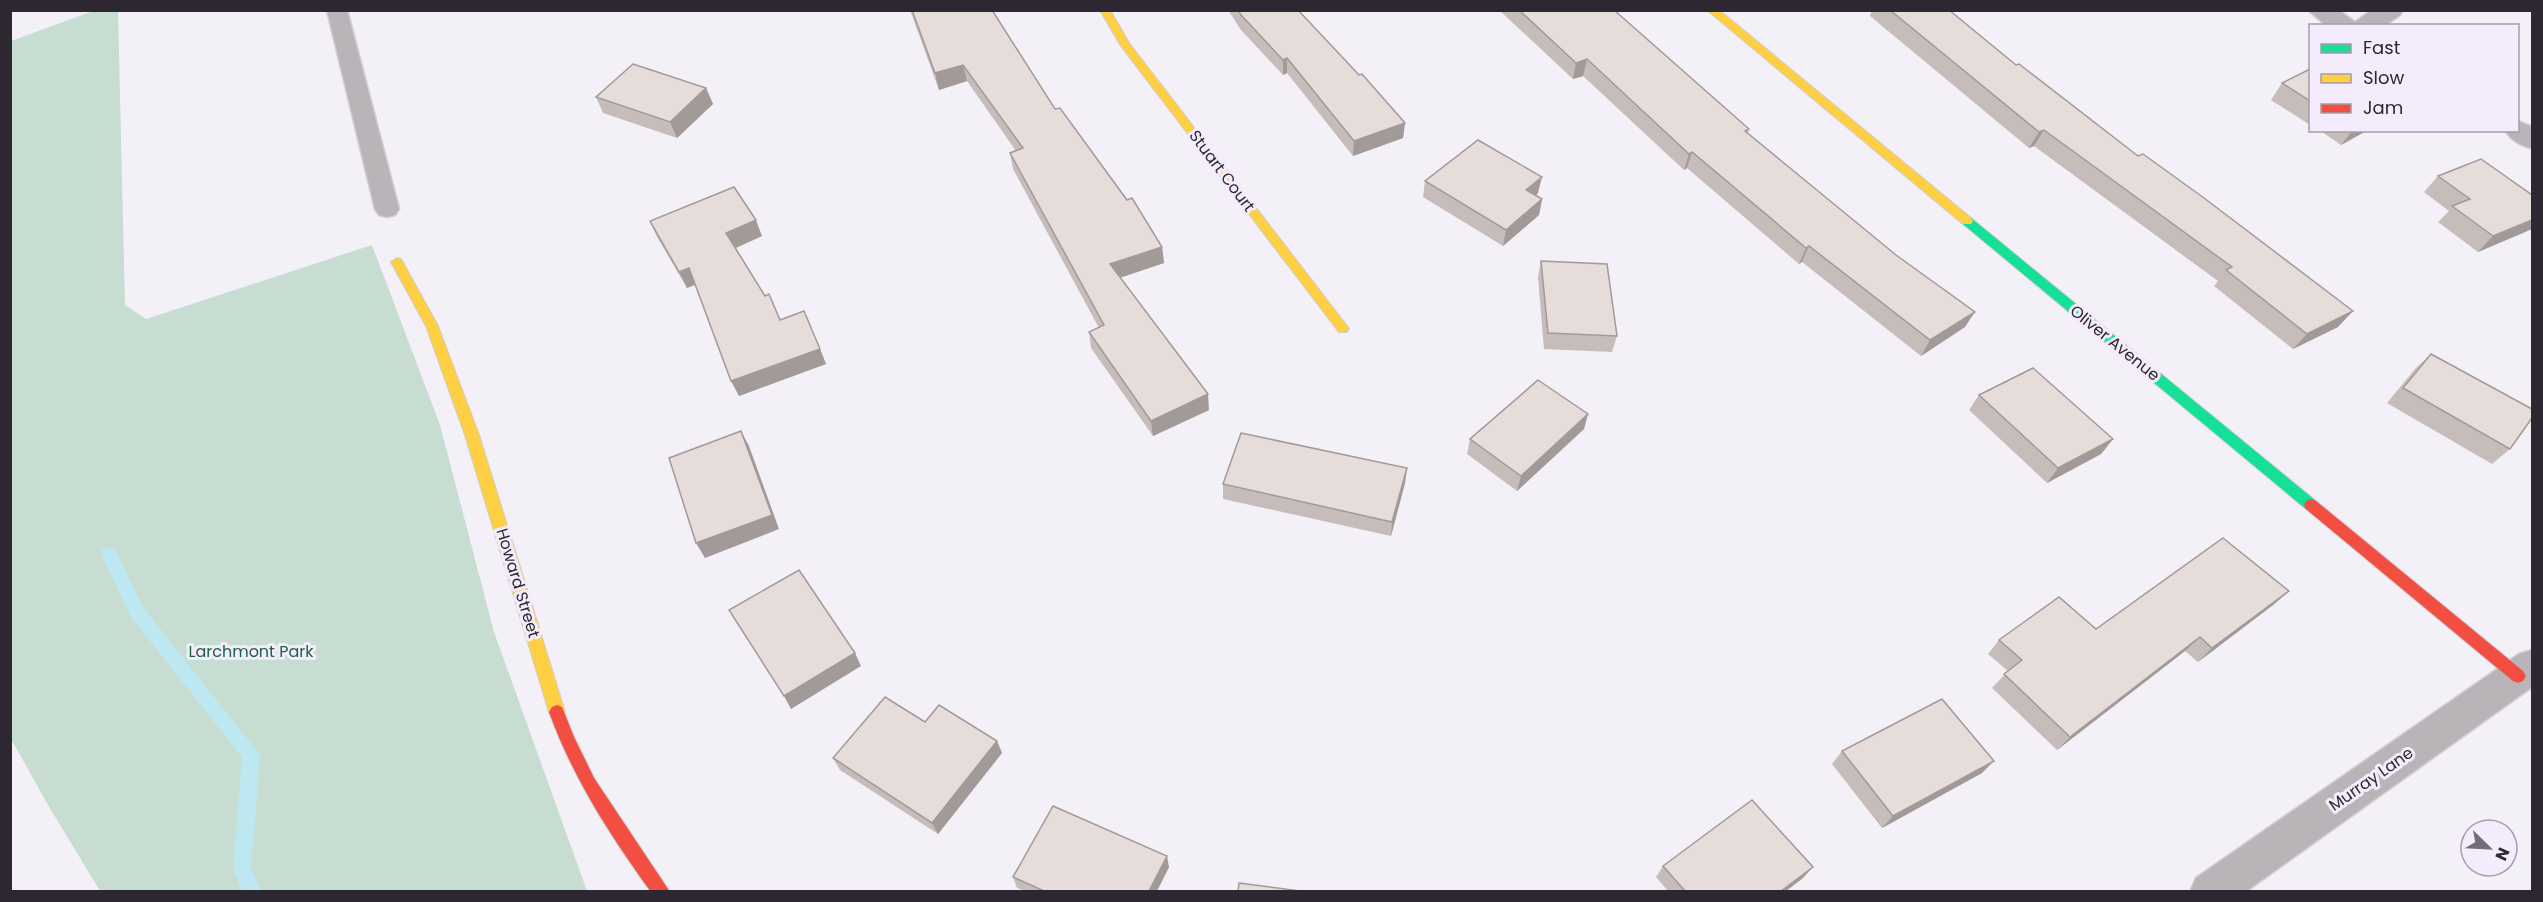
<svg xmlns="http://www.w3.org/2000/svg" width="2543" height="902" viewBox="0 0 2543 902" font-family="Poppins,sans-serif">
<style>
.green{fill:#c7ddd2}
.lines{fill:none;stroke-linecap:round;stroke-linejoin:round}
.stream{fill:#bde8f2;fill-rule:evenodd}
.lane-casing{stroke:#d0cdd3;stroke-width:3}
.street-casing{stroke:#d0cdd3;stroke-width:3}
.fast-casing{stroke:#d0cdd3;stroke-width:2}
.slow-casing{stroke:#d0cdd3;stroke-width:2}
.jam-casing{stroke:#d0cdd3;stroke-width:2}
.lane{fill:#b9b4b7;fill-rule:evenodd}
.street{fill:#b9b4b7;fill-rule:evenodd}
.fast{fill:#16e098;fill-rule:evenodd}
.slow{fill:#ffcf43;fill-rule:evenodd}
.jam{fill:#f24e42;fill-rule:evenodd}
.wall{fill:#c6bdbb}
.shaded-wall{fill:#a19a98}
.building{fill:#e6dcd9;stroke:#a19a98;stroke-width:1.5}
.labels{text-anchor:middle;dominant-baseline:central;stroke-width:6;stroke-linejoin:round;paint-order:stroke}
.street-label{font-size:16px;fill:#2c2730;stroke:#f4ecfc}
.park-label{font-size:16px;fill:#186540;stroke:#f4ecfc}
</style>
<rect width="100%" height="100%" fill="#f4f0f8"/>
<!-- green -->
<polygon class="green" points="96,10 118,11 125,305 146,319 372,245 440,425 494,632 587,891 100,891 48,805 10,737 11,41"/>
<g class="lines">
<!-- stream -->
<polygon class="stream" points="109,547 115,549 143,607 260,755 251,869 262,892 243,892 233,870 242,757 131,617 101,554 103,549"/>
<defs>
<polygon id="lane" points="327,10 347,10 399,209 395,215 387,217 379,215 375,209"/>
<g id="street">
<polygon points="2308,10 2338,10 2355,22 2372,10 2403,10 2400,15 2384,26 2327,26"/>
<path d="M2518 121 2532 127V148C2521 146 2511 140 2505 130H2518Z"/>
<polygon points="2532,650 2532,687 2245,892 2190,892 2196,878 2519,654"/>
</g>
<polygon id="fast" points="1967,217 1971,218 2316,501 2318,505 2316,509 2306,509 1963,224 1961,221 1963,218"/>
<g id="slow">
<polygon points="1100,10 1110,10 1129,43 1347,326 1349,329 1347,332 1339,332 1121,46"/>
<polygon points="1707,10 1719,10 1971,218 1973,221 1971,224 1963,224"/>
<polygon points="397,258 401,259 438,326 479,435 565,712 562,717 557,719 552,717 549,712 465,435 426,326 391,262"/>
</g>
<g id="jam">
<polygon points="2311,499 2316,501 2523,671 2526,676 2523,681 2518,683 2513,681 2306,509 2304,505 2306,501"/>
<path d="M557 705 562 707 574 737 594 778 670 892H651C610 835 573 778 549 712L552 707Z"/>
</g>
</defs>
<!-- lane casing -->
<use href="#lane" class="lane-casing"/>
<!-- street casing -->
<use href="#street" class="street-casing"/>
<!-- fast casing -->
<use href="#fast" class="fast-casing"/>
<!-- slow casing -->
<use href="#slow" class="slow-casing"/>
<!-- jam casing -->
<use href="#jam" class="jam-casing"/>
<!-- lane -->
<use href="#lane" class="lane"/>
<!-- street -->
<use href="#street" class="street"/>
<!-- fast -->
<use href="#fast" class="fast"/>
<!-- slow -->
<use href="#slow" class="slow"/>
<!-- jam -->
<use href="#jam" class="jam"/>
</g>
<!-- wall -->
<g class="wall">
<polygon points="910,10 992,10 1055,109 1162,247 1164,263 1120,278 1209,410 1153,436 1091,348 1089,332 1099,328 1013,169 1010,153 1016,151 967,81 939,90"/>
<polygon points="1228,10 1298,10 1405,123 1403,138 1353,156 1287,73 1283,75 1241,30"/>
<polygon points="1499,10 1614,10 1749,129 1748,133 1965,327 1921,356 1802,262 1799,264 1687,168 1684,170 1583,76 1573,79"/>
<polygon points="1872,10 1949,10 2338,327 2293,349 2214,286 2218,281 2034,146 2029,148 1870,16"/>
<polygon points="2310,69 2310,125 2271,100 2282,83"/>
<polygon points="706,88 713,104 677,138 603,113 596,97"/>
<polygon points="2319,130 2368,130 2341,145"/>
<polygon points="2438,176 2532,195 2532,229 2478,252 2438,222 2449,211 2424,192"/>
<polygon points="1425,181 1538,193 1536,196 1542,199 1539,215 1503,246 1423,197"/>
<polygon points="650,221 762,236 736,248 780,320 820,349 826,364 739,396 695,285 687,288 657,237"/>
<polygon points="1541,261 1617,336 1612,352 1544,349 1538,277"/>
<polygon points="2431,354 2510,449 2492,464 2387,403 2415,369"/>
<polygon points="1979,395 2113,439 2101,454 2047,483 1969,410"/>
<polygon points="1588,414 1584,429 1517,491 1467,454 1470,439"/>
<polygon points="1407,468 1405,483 1391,536 1223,499 1223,484"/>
<polygon points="2289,591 2273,605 2198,662 2185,651 2057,750 1992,688 2008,671 1988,654 1999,640 2096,629"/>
<polygon points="925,722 997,741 1002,753 938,834 840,770 833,758"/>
<polygon points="1842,751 1982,773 1882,828 1832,764"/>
<polygon points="1663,866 1803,878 1786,891 1668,891 1656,877"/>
<polygon points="1169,867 1157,891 1025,891 1017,888 1013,877"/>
</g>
<!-- shaded-wall -->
<g class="shaded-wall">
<polygon points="1287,58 1287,73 1283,75 1283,60"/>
<polygon points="1587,59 1583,76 1573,79 1576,63"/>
<polygon points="963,65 967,81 939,90 935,73"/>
<polygon points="706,88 713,104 677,138 670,122"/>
<polygon points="1405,123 1403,138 1353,156 1354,141"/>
<polygon points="2044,130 2034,146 2029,148 2039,132"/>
<polygon points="2353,130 2368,130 2341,145"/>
<polygon points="1692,152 1687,168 1684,170 1689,154"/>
<polygon points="1542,177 1538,193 1523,206 1526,190"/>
<polygon points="1542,199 1539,215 1503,246 1506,230"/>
<polygon points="756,220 762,236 733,249 726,233"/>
<polygon points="2532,220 2532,229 2478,252 2493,236"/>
<polygon points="1809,246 1802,262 1799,264 1806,248"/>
<polygon points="1162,247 1164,263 1113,280 1110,264"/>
<polygon points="689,268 696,284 687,288 679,272"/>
<polygon points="2353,311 2338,327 2293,349 2307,334"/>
<polygon points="1975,312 1965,327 1921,356 1930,340"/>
<polygon points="820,349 826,364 739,396 731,381"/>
<polygon points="1208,394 1209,410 1153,436 1151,421"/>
<polygon points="1588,414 1584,429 1517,491 1521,476"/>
<polygon points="741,431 749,446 779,529 705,558 696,543"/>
<polygon points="2113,439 2101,454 2047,483 2058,468"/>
<polygon points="1407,468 1405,483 1391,536 1392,522"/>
<polygon points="2289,591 2273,605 2198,662 2212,648"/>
<polygon points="2200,637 2185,651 2057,750 2070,737"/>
<polygon points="855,653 861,666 791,709 784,696"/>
<polygon points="997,741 1002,753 938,834 932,823"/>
<polygon points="1994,761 1982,773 1882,828 1893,816"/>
<polygon points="1167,856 1169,867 1157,891 1149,891"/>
<polygon points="1813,867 1803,878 1786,891 1781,891"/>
</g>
<!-- building -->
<g class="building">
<polygon points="912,10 992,10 1055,109 1060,108 1127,200 1132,198 1162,247 1110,264 1208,394 1151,421 1089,332 1104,325 1010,153 1023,148 963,65 935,73"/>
<polygon points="1238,10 1298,10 1359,75 1362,74 1405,123 1354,141 1287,58 1283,60 1241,15"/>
<polygon points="1519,10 1614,10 1749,129 1745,131 1896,255 1975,312 1930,340 1809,246 1806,248 1692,152 1689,154 1587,59 1576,63"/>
<polygon points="1890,10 1949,10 2016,65 2019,64 2138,156 2143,154 2204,198 2353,311 2307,334 2226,270 2232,267 2044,130 2039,132"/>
<polygon points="633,64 706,88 670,122 596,97"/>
<polygon points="2310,69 2310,101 2282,83"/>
<polygon points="1478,140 1542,177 1526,190 1542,199 1506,230 1425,181"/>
<polygon points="2481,159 2532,195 2532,220 2493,236 2452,206 2470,199 2438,176"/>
<polygon points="734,187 756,220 726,233 765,296 769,294 780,320 804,311 820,349 731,381 689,268 679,272 650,221"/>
<polygon points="1541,261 1607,264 1617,336 1548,333"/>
<polygon points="2431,354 2532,409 2532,418 2510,449 2403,388"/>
<polygon points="2033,368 2113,439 2058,468 1979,395"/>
<polygon points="1538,380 1588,414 1521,476 1470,439"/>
<polygon points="741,431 772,515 696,543 669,458"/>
<polygon points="1241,433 1407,468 1392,522 1223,484"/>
<polygon points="2223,538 2289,591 2212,648 2200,637 2070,737 2004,674 2022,660 1999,640 2059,597 2096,629"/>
<polygon points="799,570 855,653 784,696 729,610"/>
<polygon points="885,697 925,722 939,705 997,741 932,823 833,758"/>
<polygon points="1942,699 1994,761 1893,816 1842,751"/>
<polygon points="1752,800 1813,867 1781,891 1685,891 1663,866"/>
<polygon points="1053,806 1167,856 1149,891 1044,891 1013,877"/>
<polygon points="1239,883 1300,891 1238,891"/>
</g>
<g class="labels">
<!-- street labels -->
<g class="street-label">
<text transform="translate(1222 171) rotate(53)">Stuart Court</text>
<text transform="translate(2115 343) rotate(39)">Oliver Avenue</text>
<text transform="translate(518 583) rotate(73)">Howard Street</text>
<text transform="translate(2371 779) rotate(-35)">Murray Lane</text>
</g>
<!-- park labels -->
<g class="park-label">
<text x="251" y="651">Larchmont Park</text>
</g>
</g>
<!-- border -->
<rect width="2543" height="902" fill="none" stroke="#2c2730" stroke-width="24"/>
<!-- legend -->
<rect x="2309" y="24" width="210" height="108" fill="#f4ecfc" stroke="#a49daa" stroke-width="1.5"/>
<rect x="2321" y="44" width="30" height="9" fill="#16e098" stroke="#a49daa" stroke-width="1.5"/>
<text x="2363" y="54" font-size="18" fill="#2c2730">Fast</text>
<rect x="2321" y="74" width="30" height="9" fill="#ffcf43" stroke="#a49daa" stroke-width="1.5"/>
<text x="2363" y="84" font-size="18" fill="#2c2730">Slow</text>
<rect x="2321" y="104" width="30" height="9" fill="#f24e42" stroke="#a49daa" stroke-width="1.5"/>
<text x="2363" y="114" font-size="18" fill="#2c2730">Jam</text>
<!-- north arrow -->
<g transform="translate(2489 848) rotate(114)"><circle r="28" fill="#f4ecfc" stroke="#a49daa" stroke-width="1.5"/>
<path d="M0-4.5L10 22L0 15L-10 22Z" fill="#726d76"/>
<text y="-9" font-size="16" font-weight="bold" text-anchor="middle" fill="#2c2730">N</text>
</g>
</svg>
